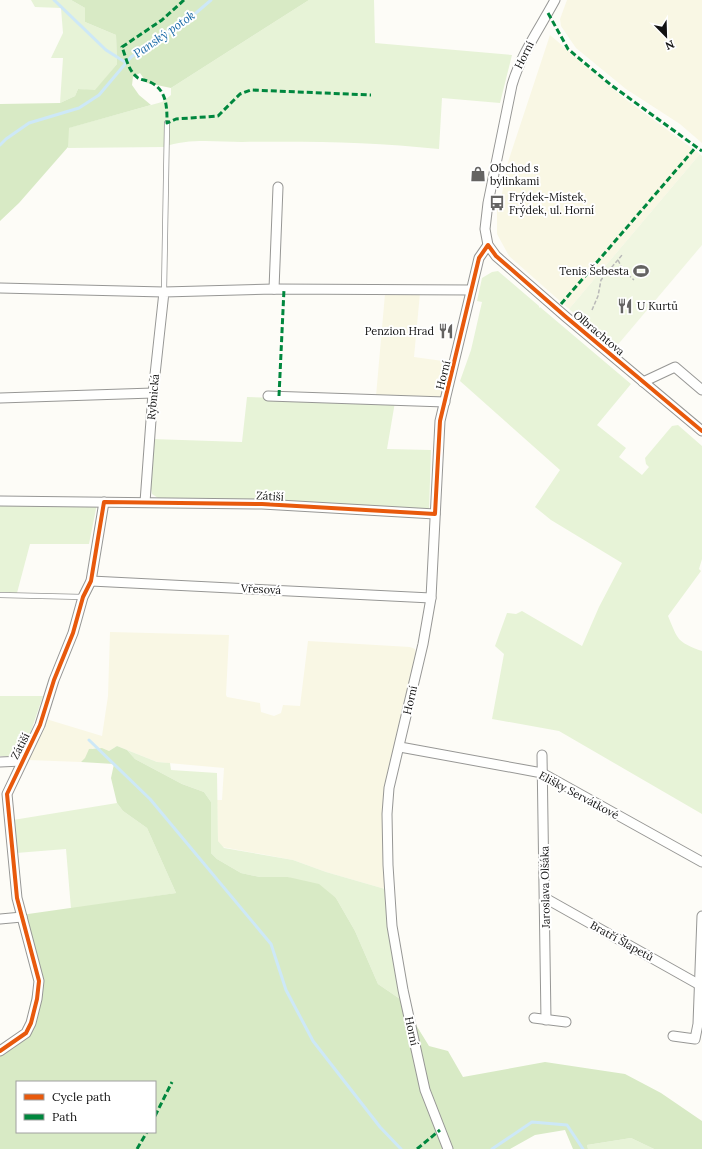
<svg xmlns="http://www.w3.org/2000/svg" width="702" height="1149" viewBox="0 0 702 1149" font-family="Lora,serif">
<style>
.farmland{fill:#f9f7e4}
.green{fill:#e7f3d7}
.forest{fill:#d8eac5;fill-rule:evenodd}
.pitch{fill:#f0f6e1}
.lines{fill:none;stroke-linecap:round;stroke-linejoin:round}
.stream{stroke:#cde8f7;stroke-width:3}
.lane-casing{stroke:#979795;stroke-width:6}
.street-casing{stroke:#979795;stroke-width:11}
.path{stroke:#b9b9b8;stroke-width:1.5;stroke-dasharray:4 2;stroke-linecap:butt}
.lane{stroke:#fffffe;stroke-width:4.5}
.street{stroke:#fffffe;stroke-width:9}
.quiet{stroke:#00873e;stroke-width:3;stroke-dasharray:6 3;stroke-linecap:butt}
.cycleway-casing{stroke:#fff;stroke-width:6}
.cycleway{stroke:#e8590c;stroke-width:4}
.labels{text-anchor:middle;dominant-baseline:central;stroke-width:4;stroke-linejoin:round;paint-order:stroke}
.street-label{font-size:11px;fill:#111;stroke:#fff}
.poi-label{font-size:11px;fill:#111;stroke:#fff;text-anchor:start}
.water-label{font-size:12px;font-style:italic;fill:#1768a6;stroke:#fff}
</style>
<rect width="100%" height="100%" fill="#fdfcf7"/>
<!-- farmland -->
<g class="farmland">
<polygon points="567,0 702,0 702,143 680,124 626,89 576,48 561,26 560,19"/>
<polygon points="550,35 624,98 700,154 569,309 509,256 497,234 497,207 504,209 505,200 501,199 508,162"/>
<polygon points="420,293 414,357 450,362 441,399 376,396 385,294"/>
<polygon points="110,632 229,635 226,695 227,697 260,703 261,712 274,716 281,713 283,705 300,706 308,641 410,647 415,649 416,653 385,787 385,889 326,872 293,860 222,847 218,841 217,800 222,800 224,768 157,762 117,746 109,751 102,748 92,748 84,760 81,762 28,760 39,738 46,719 102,736 108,696"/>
</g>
<!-- green -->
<g class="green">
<polygon points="31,0 71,0 85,8 85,22 116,35 117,64 95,91 78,89 75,96 60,103 63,58 51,58 63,33 61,8 35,7"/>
<path d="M309 0H374L375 43 512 55 500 103 442 98 439 149C373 142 308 141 242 142 217 142 188 138 164 147L68 148V128L162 102 171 95V88Z"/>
<path d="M498 271 539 306V308L540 307 631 384 597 425 626 448 619 457 642 475 649 467 646 464 645 458 672 426 678 425 702 446V559L699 569 701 571 668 616C678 640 677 642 702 651V814L559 731 492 719 504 654 495 646 507 613 516 614 522 611 582 646 599 607 622 563 551 520 535 507 560 470 460 381 471 350 482 302 477 301 482 278 492 272Z"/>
<polygon points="247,397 395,402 387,449 431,450 429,511 158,498 152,494 150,483 152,439 242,442"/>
<polygon points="0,504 97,504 89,544 30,544 17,593 0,592"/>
<polygon points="0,696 43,696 28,740 19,755 17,756 0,756"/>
<polygon points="127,750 157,762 170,763 171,770 217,773 218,841 224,848 293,860 326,872 385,889 391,948 400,999 378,984 355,931 336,898 288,877 260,877 241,873 217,859 211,853 211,802 204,792 182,784 135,759"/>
<polygon points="117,803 123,811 147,828 176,893 71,909 66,849 16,853 13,820"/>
<polygon points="631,1138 654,1149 588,1149 587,1145"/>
</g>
<!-- forest -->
<g class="forest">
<polygon points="71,0 309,0 171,88 147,83 140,73 133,77 132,85 139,95 151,105 69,128 68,147 19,203 0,221 0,104 60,103 75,96 78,89 95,90 117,64 116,35 85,22 85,8"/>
<path d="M117 746 127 750 135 759 182 784 204 792 211 802V853L217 859 241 873 260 877H288L319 884 336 898 355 931 378 984 400 999 429 1046 448 1051 463 1077 545 1062 625 1074 661 1093 702 1121V1149H654L631 1138 587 1145 588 1149H573L565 1130 535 1135 510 1149H0V1048L25 1029 34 985 32 958 21 915 176 893 147 828 123 811 117 803 111 778 114 764 81 762 85 758 89 749 102 748 109 751ZM17 1082H155V1132H17Z"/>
</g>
<!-- pitch -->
<polygon class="pitch" points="700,154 702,156 702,245 615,348 569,309"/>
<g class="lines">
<!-- stream -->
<g class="stream">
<polyline points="54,0 106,50 125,62"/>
<polyline points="0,145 6,139 29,123 79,108 99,95 131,57 182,25 211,0"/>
<polyline points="89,740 150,799 271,944 286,990 313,1041 380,1127 401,1149"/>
<polyline points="492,1149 532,1122 567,1125 583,1149"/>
</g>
<defs>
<g id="lane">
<polyline points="164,292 167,123"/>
<polyline points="0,595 83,597"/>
</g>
<g id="street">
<path d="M555 0C540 28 521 54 512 85L488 203 485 229 488 245 496 256 566 317 702 431"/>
<polyline points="0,288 164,292"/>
<polyline points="274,289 278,187"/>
<polyline points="643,382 675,367 702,390"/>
<polyline points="268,396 445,402"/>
<polyline points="0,398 153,393"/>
<polyline points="0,501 262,504 435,514"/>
<polyline points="145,502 153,393 164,292 274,289 471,290"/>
<polyline points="91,581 431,598"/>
<polyline points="400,747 542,773 702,862"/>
<polyline points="542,755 546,1020"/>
<polyline points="0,762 22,761"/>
<polyline points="545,898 698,984"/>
<polyline points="0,919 22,917"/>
<polyline points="534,1018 566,1022"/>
<polyline points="673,1036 695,1039 698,1024 702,916"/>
<polyline points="0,1051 26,1033 31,1023 37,999 39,981 17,898 7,794 40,725 54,680 73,633 83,597 91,581 104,502"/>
<polyline points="448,1149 425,1090 403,990 392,926 388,865 387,814 389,788 423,644 431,598 440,421 479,258 488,245"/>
</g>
</defs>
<!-- lane casing -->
<use href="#lane" class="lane-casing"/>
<!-- street casing -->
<use href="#street" class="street-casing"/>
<!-- path -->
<g class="path">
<polyline points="618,260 623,270 634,280"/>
<polyline points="592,310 598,296 601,280 622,255"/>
</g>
<!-- lane -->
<use href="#lane" class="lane"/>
<!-- street -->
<use href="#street" class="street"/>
<!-- quiet -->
<g class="quiet">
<path d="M184 0 162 20 122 47C126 57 128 71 138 78 141 80 146 80 150 82 167 90 167 107 167 123L176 119 218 116 240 94 251 90 371 95"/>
<polyline points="548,13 568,49 611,85 702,151"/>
<polyline points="561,304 696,147"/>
<polyline points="279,396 284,289"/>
<polyline points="155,1116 172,1082"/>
<polyline points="137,1149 147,1132"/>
<polyline points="417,1149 440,1130"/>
</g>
<defs>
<polyline id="cycleway" points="0,1051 26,1033 31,1023 37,999 39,981 17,898 7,794 40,725 54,680 73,633 83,597 91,581 104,502 262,504 435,514 440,421 479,258 488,245 496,256 566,317 702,431"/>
</defs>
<!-- cycleway casing -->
<use href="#cycleway" class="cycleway-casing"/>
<!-- cycleway -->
<use href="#cycleway" class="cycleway"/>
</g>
<!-- icons -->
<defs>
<symbol id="shop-bare" viewBox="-9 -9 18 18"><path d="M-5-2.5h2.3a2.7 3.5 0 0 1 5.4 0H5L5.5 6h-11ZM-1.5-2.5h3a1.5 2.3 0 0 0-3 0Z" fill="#646362" stroke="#fff" stroke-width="2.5" paint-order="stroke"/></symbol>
<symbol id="bus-bare" viewBox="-9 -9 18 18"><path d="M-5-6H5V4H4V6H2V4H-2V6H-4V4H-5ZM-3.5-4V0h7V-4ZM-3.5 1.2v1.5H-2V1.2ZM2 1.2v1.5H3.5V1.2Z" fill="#646362" stroke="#fff" stroke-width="2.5" paint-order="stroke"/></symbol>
<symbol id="stadium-bare" viewBox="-9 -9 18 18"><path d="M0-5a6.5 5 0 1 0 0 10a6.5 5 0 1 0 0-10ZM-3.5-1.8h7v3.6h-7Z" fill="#646362" stroke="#fff" stroke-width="2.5" paint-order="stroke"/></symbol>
<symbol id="restaurant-bare" viewBox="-9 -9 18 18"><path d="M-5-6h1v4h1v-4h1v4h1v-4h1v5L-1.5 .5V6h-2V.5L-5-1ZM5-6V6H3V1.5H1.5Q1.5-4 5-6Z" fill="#646362" stroke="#fff" stroke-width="2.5" paint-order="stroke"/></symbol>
</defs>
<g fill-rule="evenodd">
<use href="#shop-bare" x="467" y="163" width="22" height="22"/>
<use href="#bus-bare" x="486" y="192" width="22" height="22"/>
<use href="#stadium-bare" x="630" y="260" width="22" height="22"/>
<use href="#restaurant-bare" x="614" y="295" width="22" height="22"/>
<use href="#restaurant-bare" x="435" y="320" width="22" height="22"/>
</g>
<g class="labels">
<!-- street labels -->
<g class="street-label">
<text transform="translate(524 55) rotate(-63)">Horní</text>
<text transform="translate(599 333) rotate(40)">Olbrachtova</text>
<text transform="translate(443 375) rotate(-76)">Horní</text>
<text transform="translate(153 397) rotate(-85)">Rybnická</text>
<text transform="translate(270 496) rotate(3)">Zátiší</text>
<text transform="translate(261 589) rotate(3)">Vřesová</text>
<text transform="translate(410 700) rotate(-77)">Horní</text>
<text transform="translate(20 746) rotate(-63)">Zátiší</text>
<text transform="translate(579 795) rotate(28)">Elišky Servátkové</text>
<text transform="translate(545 887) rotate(-91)">Jaroslava Olšáka</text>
<text transform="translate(622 941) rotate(29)">Bratří Šlapetů</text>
<text transform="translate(412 1031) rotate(78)">Horní</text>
</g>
<!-- poi labels -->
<g class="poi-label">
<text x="490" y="168">Obchod s<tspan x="490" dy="13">bylinkami</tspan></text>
<text x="509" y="197">Frýdek-Místek,<tspan x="509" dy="13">Frýdek, ul. Horní</tspan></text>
<text x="629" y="271" text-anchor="end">Tenis Šebesta</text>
<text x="637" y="306">U Kurtů</text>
<text x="434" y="331" text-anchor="end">Penzion Hrad</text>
</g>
<!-- water labels -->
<g class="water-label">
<text transform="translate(164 34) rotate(-35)">Panský potok</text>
</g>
</g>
<!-- legend -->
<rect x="16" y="1081" width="140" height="52" fill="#ffffff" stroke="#a0a0a0"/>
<rect x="24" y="1094" width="20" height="6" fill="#e8590c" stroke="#a0a0a0"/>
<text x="52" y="1101" font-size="12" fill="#111111">Cycle path</text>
<rect x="24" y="1114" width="20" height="6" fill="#00873e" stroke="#a0a0a0"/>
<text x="52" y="1121" font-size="12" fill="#111111">Path</text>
<!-- north arrow -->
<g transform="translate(666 36) rotate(157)" stroke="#ffffff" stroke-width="3" paint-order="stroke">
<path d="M0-3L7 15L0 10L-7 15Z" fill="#111111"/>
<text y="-6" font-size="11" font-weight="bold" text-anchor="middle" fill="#111111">N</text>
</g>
</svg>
